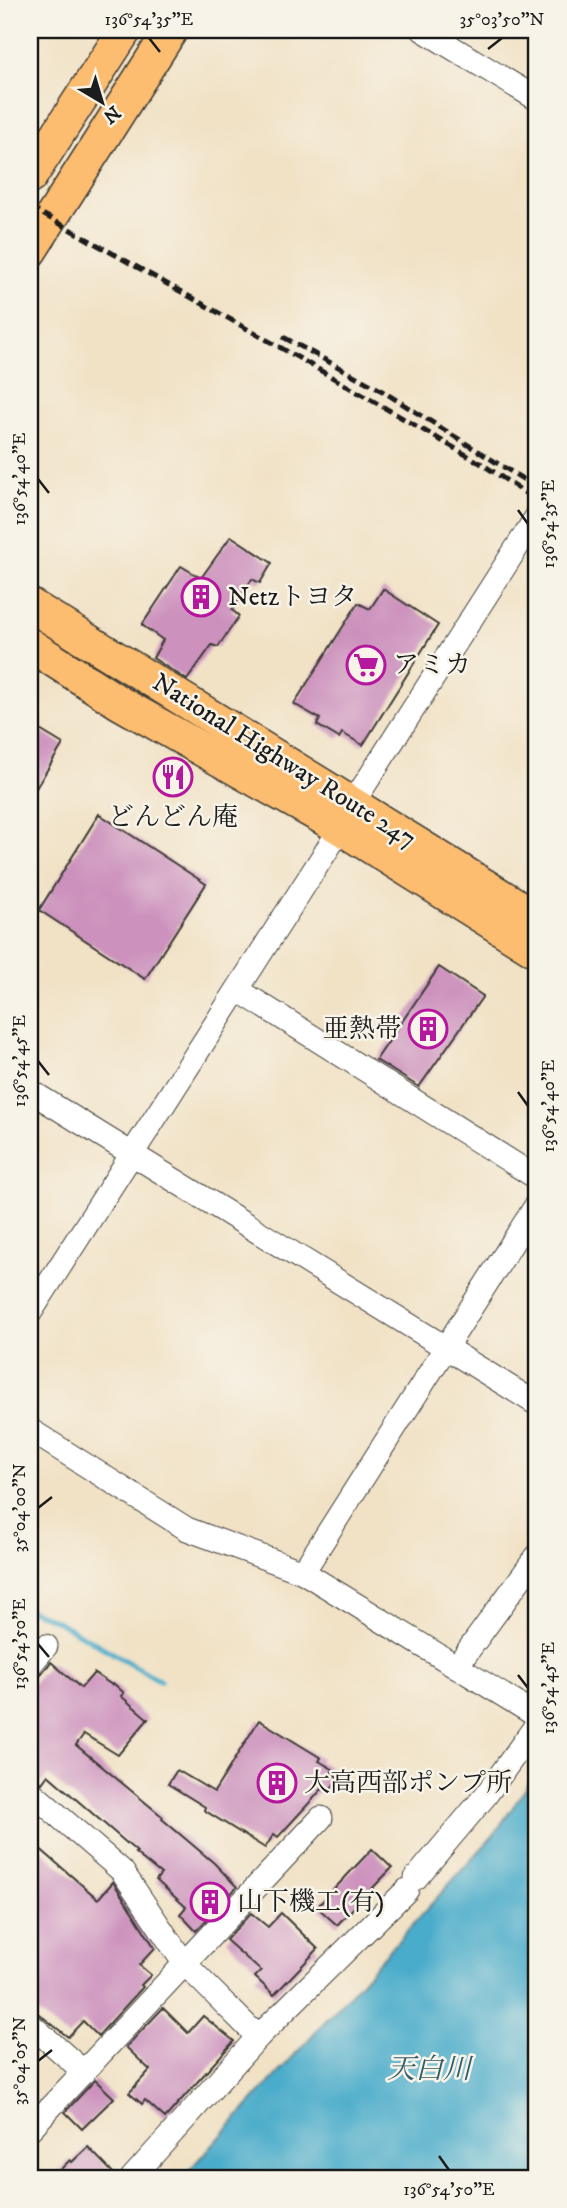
<svg xmlns="http://www.w3.org/2000/svg" width="567" height="2208" viewBox="0 0 567 2208" font-family="'IM FELL DW Pica','Noto Serif JP',serif">
<style>
.water{fill:#4aacca;stroke:#336473;stroke-width:2}
.lines{fill:none;stroke-linecap:round;stroke-linejoin:round}
.stream{stroke:#4aacca;stroke-width:5}
.building{fill:#cc91bd}
.minor-casing{stroke:#3c3a36;stroke-width:25}
.highway-casing{stroke:#3c3a36;stroke-width:36}
.minor{stroke:#fff;stroke-width:23}
.highway{stroke:#fcbd6f;stroke-width:33}
.rail{stroke:#1c1c1c;stroke-width:5;stroke-dasharray:10 5;stroke-linecap:butt}
.ticks{fill:none;stroke:#1c1c1c;stroke-width:2.5}
.labels{text-anchor:middle;dominant-baseline:central;stroke-width:5;stroke-linejoin:round;paint-order:stroke}
.poi-label{font-size:26px;fill:#1c1c1c;stroke:#f7f3e8;text-anchor:start}
.street-label{font-size:26px;fill:#1c1c1c;stroke:#f7f3e8}
.water-label{font-size:28px;font-style:italic;fill:#315d6a;stroke:#f7f3e8}
.neatline{fill:none;stroke:#1c1c1c;stroke-width:2.5}
.ticks-label{font-size:18px;text-anchor:middle;fill:#1c1c1c}
</style>
<rect width="100%" height="100%" fill="#f7f3e8"/>
<filter id="ink" filterUnits="userSpaceOnUse"><feTurbulence type="fractalNoise" baseFrequency=".0143" numOctaves="2"/><feDisplacementMap in="SourceGraphic" scale="14" xChannelSelector="R" yChannelSelector="G"/><feConvolveMatrix kernelMatrix="1 2 1 2 8 2 1 2 1" color-interpolation-filters="sRGB"/></filter>
<filter id="wash" filterUnits="userSpaceOnUse"><feTurbulence type="fractalNoise" baseFrequency=".00686" numOctaves="4" result="noise"/><feDisplacementMap in="SourceGraphic" scale="28" xChannelSelector="R" yChannelSelector="G"/><feGaussianBlur stdDeviation="1.57" result="paint"/><feColorMatrix in="noise" values="0 0 0 0 0 0 0 0 0 0 0 0 0 0 0 0 0 1.4 0 .05"/><feComposite in="paint" operator="in"/></filter>
<g filter="url(#wash)">
<rect width="100%" height="100%" fill="#f1e2c6"/>
<!-- water -->
<polygon class="water" points="537,1772 537,2178 183,2178 493,1836"/>
<g class="lines">
<!-- stream -->
<polyline class="stream" points="30,1610 57,1621 161,1681"/>
</g>
<g id="blocks">
<!-- building -->
<g class="building">
<polygon points="231,536 272,563 260,583 252,579 232,610 239,616 218,647 212,645 187,680 153,658 163,640 142,625 181,566 201,578"/>
<polygon points="383,589 438,625 363,745 342,733 339,738 317,725 320,719 294,704 358,603 370,609"/>
<polygon points="30,724 63,744 30,798"/>
<polygon points="99,814 206,884 145,979 39,910"/>
<polygon points="439,967 483,996 419,1087 376,1060"/>
<polygon points="51,1662 81,1688 94,1673 112,1685 113,1683 124,1693 121,1696 148,1719 118,1755 84,1734 76,1745 163,1817 162,1819 214,1863 237,1887 196,1931 180,1914 186,1907 156,1880 161,1874 135,1853 137,1852 48,1775 42,1783 30,1774 30,1687"/>
<polygon points="259,1720 321,1758 319,1761 334,1770 331,1773 338,1777 329,1793 322,1789 278,1837 274,1834 265,1848 204,1810 205,1807 168,1784 177,1770 214,1792"/>
<polygon points="30,1840 98,1899 113,1882 155,1948 139,1965 151,1975 141,1985 143,1987 98,2036 83,2021 68,2037 39,2014 30,2009"/>
<polygon points="372,1849 392,1868 337,1925 317,1907"/>
<polygon points="251,1913 268,1927 281,1913 318,1949 274,1995 255,1977 261,1971 226,1940"/>
<polygon points="163,2008 188,2033 203,2016 234,2041 165,2118 145,2100 142,2104 129,2093 150,2070 126,2047"/>
<polygon points="95,2080 114,2098 82,2129 65,2112"/>
<polygon points="88,2147 118,2178 52,2178 70,2160 72,2162"/>
</g>
</g>
</g>
<g filter="url(#ink)">
<use href="#blocks" fill-opacity="0" stroke="#3c3a36" stroke-width="2"/>
<g class="lines">
<defs>
<g id="minor">
<polyline points="423,30 537,99"/>
<polyline points="353,803 537,516"/>
<polyline points="238,990 537,1178"/>
<polyline points="30,1091 537,1404"/>
<polyline points="30,1313 341,828"/>
<polyline points="30,1430 187,1529 303,1572 537,1716"/>
<polyline points="303,1572 537,1204"/>
<polyline points="30,1665 46,1646"/>
<polyline points="457,1666 537,1556"/>
<polyline points="30,1791 122,1871 184,1963 258,2037"/>
<polyline points="416,1878 486,1795 537,1724"/>
<polyline points="30,2024 84,2072"/>
<polyline points="30,2129 321,1818"/>
<polyline points="132,2178 258,2037 407,1890"/>
</g>
<g id="highway">
<polyline points="30,177 125,30"/>
<polyline points="30,251 171,30"/>
<polyline points="30,605 537,918"/>
<polyline points="30,645 120,703 341,828 537,951"/>
</g>
</defs>
<!-- minor casing -->
<use href="#minor" class="minor-casing"/>
<!-- highway casing -->
<use href="#highway" class="highway-casing"/>
<!-- minor -->
<use href="#minor" class="minor"/>
<!-- highway -->
<use href="#highway" class="highway"/>
<!-- rail -->
<g class="rail">
<polyline points="30,207 283,349 482,464 537,501"/>
<polyline points="283,337 379,389 537,488"/>
</g>
</g>
</g>
<!-- ticks -->
<path class="ticks" d="M149 38 160 52M488 49 502 38M38 479 49 493M518 510 528 524M38 1061 49 1075M518 1092 528 1106M38 1508 52 1497M38 1644 49 1657M518 1675 528 1688M38 2061 52 2050M439 2156 449 2170"/>
<!-- icons -->
<defs>
<symbol id="building-ring" viewBox="-11 -11 22 22"><circle r="9.5" fill="#f7f3e8" stroke="#b5179e" stroke-width="1.5"/><path d="M-4-6H4V6H1V3H-1V6H-4ZM-2.5-4.3h1.7v1.8h-1.7ZM.8-4.3h1.7v1.8H.8ZM-2.5-1h1.7V.8h-1.7ZM.8-1h1.7V.8H.8Z" fill="#b5179e"/></symbol>
<symbol id="supermarket-ring" viewBox="-11 -11 22 22"><circle r="9.5" fill="#f7f3e8" stroke="#b5179e" stroke-width="1.5"/><path d="M-6-5.5h2.5l.6 2H6L4.5 2H-2.5L-4.4-4H-6ZM-1.5 3.2a1.3 1.3 0 1 0 .1 0ZM3 3.2a1.3 1.3 0 1 0 .1 0Z" fill="#b5179e"/></symbol>
<symbol id="restaurant-ring" viewBox="-11 -11 22 22"><circle r="9.5" fill="#f7f3e8" stroke="#b5179e" stroke-width="1.5"/><path d="M-5-6h1v4h1v-4h1v4h1v-4h1v5L-1.5 .5V6h-2V.5L-5-1ZM5-6V6H3V1.5H1.5Q1.5-4 5-6Z" fill="#b5179e"/></symbol>
</defs>
<g fill-rule="evenodd">
<use href="#building-ring" x="179" y="575" width="44" height="44"/>
<use href="#supermarket-ring" x="344" y="643" width="44" height="44"/>
<use href="#restaurant-ring" x="151" y="755" width="44" height="44"/>
<use href="#building-ring" x="406" y="1007" width="44" height="44"/>
<use href="#building-ring" x="255" y="1761" width="44" height="44"/>
<use href="#building-ring" x="188" y="1880" width="44" height="44"/>
</g>
<g class="labels">
<!-- poi labels -->
<g class="poi-label">
<text x="228" y="597">Netzトヨタ</text>
<text x="393" y="665">アミカ</text>
<text x="173" y="817" text-anchor="middle">どんどん庵</text>
<text x="401" y="1029" text-anchor="end">亜熱帯</text>
<text x="304" y="1783">大高西部ポンプ所</text>
<text x="237" y="1902">山下機工(有)</text>
</g>
<!-- street labels -->
<g class="street-label">
<text transform="translate(284 761) rotate(32)">National Highway Route 247</text>
</g>
<!-- water labels -->
<g class="water-label">
<text x="429" y="2069">天白川</text>
</g>
</g>
<!-- margin -->
<rect width="567" height="2208" fill="none" stroke="#f7f3e8" stroke-width="77"/>
<!-- north arrow -->
<g transform="translate(102 102) rotate(142)" stroke="#f7f3e8" stroke-width="5" paint-order="stroke">
<path d="M0-5L12 26L0 18L-12 26Z" fill="#1c1c1c"/>
<text y="-10" font-size="19" font-weight="bold" text-anchor="middle" fill="#1c1c1c">N</text>
</g>
<rect x="38" y="38" width="490" height="2132" class="neatline"/>
<g class="ticks-label">
<text x="149" y="25">136°54'35"E</text>
<text x="502" y="25">35°03'50"N</text>
<text transform="translate(19 479) rotate(-90)" y="6">136°54'40"E</text>
<text transform="translate(548 524) rotate(-90)" y="6">136°54'35"E</text>
<text transform="translate(19 1061) rotate(-90)" y="6">136°54'45"E</text>
<text transform="translate(548 1106) rotate(-90)" y="6">136°54'40"E</text>
<text transform="translate(19 1508) rotate(-90)" y="6">35°04'00"N</text>
<text transform="translate(19 1644) rotate(-90)" y="6">136°54'50"E</text>
<text transform="translate(548 1688) rotate(-90)" y="6">136°54'45"E</text>
<text transform="translate(19 2061) rotate(-90)" y="6">35°04'05"N</text>
<text x="449" y="2195">136°54'50"E</text>
</g>
</svg>
